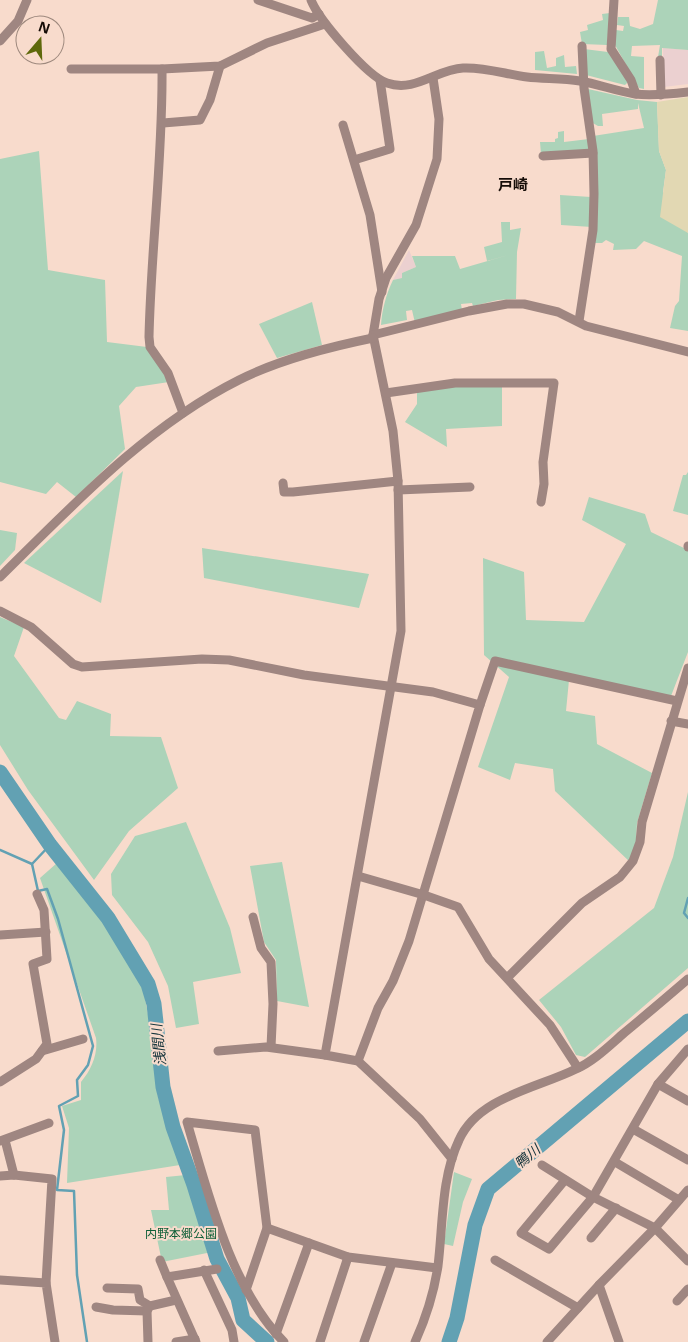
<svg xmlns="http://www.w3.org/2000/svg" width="688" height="1342" viewBox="0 0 688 1342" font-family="'Open Sans','Noto Sans JP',sans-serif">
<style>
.industrial{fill:#ebd0d0}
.green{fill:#acd3b9}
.sand{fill:#e2d8b3}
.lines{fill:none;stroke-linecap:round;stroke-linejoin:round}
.stream{stroke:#62a1b3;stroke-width:2.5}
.river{stroke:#62a1b3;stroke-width:15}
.minor{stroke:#9f8681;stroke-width:9}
.labels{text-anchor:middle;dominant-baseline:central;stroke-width:4;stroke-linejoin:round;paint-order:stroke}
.park-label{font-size:12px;fill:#0d5f37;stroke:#f8dbcc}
.water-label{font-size:14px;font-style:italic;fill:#12323a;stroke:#f8dbcc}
.quarter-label{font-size:15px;font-weight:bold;fill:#150c07;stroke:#f8dbcc}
</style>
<rect width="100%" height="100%" fill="#f8dbcc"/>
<!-- industrial -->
<g class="industrial">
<polygon points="663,48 688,50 688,84 664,87"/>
<polygon points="409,250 416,267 402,273 402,278 393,280"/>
</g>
<!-- green -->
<g class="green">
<polygon points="658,0 688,0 688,50 662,48 662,57 658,57 660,45 632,46 631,56 644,57 644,89 639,88 615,45 616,30 623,31 624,26 617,25 618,17 629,17 630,26 640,29 653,24"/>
<polygon points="610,13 607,45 582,44 580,32 588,30 587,25 603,20 602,14"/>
<polygon points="584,49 608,52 628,82 625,85 586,75"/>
<polygon points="544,51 547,68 556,66 556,58 564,55 565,67 576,66 577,74 535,70 535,52"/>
<polygon points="588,89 637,100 657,102 659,151 666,170 663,192 688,233 688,331 670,328 675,306 679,301 682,256 644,241 636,249 613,250 614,244 606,240 602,243 592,243 593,136 644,128 638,103 638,109 602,114 603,126 598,126 591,122"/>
<polygon points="564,131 564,142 589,139 590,149 541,154 540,142 555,142 555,139 558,138 558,132"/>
<polygon points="39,151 48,270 105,280 107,342 147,347 169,382 136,387 119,406 125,449 76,497 57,482 46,494 0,482 0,159"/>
<polygon points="560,195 591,197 592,227 561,225"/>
<path d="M501 222H510V230L521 228 517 252 516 299 498 300 473 306 472 303 461 304 462 310 415 323 412 310 406 311 407 320 381 325C382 309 386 295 393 280L402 278V273L416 267 412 256H455L460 269 515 253 487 261 484 247 502 242Z"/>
<polygon points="312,302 322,345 277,358 259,324"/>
<polygon points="456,385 502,386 502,426 446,429 447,447 405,422 417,404 417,392"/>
<polygon points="123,471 101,603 24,563"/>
<polygon points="688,472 688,515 673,511 683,475 686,475"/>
<polygon points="589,497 645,514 651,532 688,550 688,652 671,696 569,680 566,711 595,716 597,744 652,773 637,823 636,842 630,862 555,791 553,769 515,763 510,780 478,767 509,677 484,655 483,558 524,572 526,620 584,622 626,544 582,520"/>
<polygon points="0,530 17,533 15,550 0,566"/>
<polygon points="202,548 369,574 359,608 204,578"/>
<polygon points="0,617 24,627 14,656 59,718 66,720 77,701 111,714 110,736 161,737 178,788 129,831 94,880 28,790 0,745"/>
<polygon points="688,792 688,968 585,1057 576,1055 561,1027 539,1000 654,908 673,857"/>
<polygon points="186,822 230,928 241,973 193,982 199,1024 176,1028 168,986 148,942 112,895 111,874 135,836"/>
<polygon points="282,862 309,1007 277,1001 276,960 264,942 250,866"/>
<path d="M57 863 117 938 143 987 151 1031 158 1097 180 1165 67 1183 69 1128 62 1106 81 1100V1082C92 1069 98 1054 96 1038L40 878Z"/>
<polygon points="454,1172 472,1179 463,1202 453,1246 444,1244"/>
<polygon points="186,1175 212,1252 162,1262 151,1210 169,1210 166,1177"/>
</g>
<!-- sand -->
<polygon class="sand" points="688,97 688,233 660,217 666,170 659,151 657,102"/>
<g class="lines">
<!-- stream -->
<g class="stream">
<polyline points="50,845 32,864 38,891 47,889 58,919 93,1046 88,1065 77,1080 78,1096 59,1106 64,1130 57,1190 74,1191 77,1275 87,1342"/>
<polyline points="0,850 32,864"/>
<polyline points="688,898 684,913 688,918"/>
</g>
<!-- river -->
<g class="river">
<polyline points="0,772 50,845 108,918 148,984 154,1004 163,1087 173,1127 194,1185 217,1259 238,1298 243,1320 267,1342"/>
<polyline points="449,1342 457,1318 475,1225 488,1189 688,1021"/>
</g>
<!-- minor -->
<g class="minor">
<polyline points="258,0 312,18 319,14"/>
<path d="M311 0C319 20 367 76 387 83 415 93 437 69 463 68 485 67 505 74 527 77 544 79 562 78 580 81 598 84 616 91 635 94 653 96 671 94 688 92"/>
<polyline points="614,0 611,49 631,80 636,94"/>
<polyline points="0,41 18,21 27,0"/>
<polyline points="660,60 661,95"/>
<polyline points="71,69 162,69 220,66 267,43 325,24"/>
<path d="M162 69C163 158 151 247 149 337L150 347 168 373 183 413"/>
<polyline points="433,78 439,119 437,159 416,225 386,278 379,299 373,335 393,431 398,481 401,631 325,1055 358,1061 420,1119 452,1159"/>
<polyline points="163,123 200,120 210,100 220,66"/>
<polyline points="343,125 370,215 382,292"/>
<polyline points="543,156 593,153"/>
<polyline points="354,160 390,149 380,80"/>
<polyline points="579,321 593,230 594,194 593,151 584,88 582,46"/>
<polyline points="373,335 469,311 507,304 524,304 558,312 586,326 688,352"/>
<polyline points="386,393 455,383 554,383 543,462 544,484 541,502"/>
<polyline points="283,483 284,492 293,492 398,481"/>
<polyline points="398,490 470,487"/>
<polyline points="688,546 688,547"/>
<path d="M0 577C73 505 147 426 239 380 280 359 329 347 373 338"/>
<polyline points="0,611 31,627 73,664 82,667 202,659 229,660 304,675 433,692 480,705 409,941 393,981 378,1008 358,1061"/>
<polyline points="480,705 495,661 677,701"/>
<polyline points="671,721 688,724"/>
<polyline points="358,876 424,895 458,907 489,959 550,1025 578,1068"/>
<polyline points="253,917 261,948 271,962 273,1004 271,1047"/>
<polyline points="0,935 46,932"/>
<polyline points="508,977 582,903 620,877 633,861 640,842 642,822 688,668"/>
<polyline points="42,1051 83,1039"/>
<polyline points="218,1051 266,1047 325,1055"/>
<polyline points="0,1082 36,1059 47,1044 33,964 47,959 44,910 37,894"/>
<polyline points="658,1084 688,1101"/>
<polyline points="633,1129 688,1160"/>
<polyline points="5,1140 14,1175"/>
<polyline points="0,1141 49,1123"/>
<polyline points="615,1162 679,1200"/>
<polyline points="542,1165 593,1197 655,1228 688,1261"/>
<polyline points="0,1176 14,1175 52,1179 46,1283"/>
<polyline points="565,1180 521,1233 549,1249 593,1197 658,1084 688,1049"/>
<polyline points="267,1228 348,1257 437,1268"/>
<polyline points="591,1238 616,1208"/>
<polyline points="160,1260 167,1277"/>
<polyline points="495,1260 578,1308"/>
<polyline points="204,1270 232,1330 234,1342"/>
<polyline points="0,1280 46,1283 55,1342"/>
<polyline points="599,1285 655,1228 688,1190"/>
<polyline points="107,1288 138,1289 140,1300 150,1306"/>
<path d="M246 1290 267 1228 255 1130 187 1122C208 1193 231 1289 284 1342"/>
<polyline points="677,1301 688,1289"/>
<polyline points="96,1307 113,1310 147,1311"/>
<polyline points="276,1334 309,1243"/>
<polyline points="148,1342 147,1311 150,1306 176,1300"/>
<polyline points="176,1342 195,1339"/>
<polyline points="196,1342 167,1277 217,1269"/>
<polyline points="320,1342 348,1257"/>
<polyline points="364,1342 392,1263"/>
<path d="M415 1342C426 1318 434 1292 438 1266 443 1225 441 1178 459 1140 478 1097 538 1088 576 1069 594 1061 609 1046 624 1033 646 1015 667 997 688 979"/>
<polyline points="547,1342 599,1285 619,1342"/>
</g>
</g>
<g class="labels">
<!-- park labels -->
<g class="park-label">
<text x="181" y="1233">内野本郷公園</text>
</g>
<!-- water labels -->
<g class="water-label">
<text transform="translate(158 1045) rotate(-96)">浅間川</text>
<text transform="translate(527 1156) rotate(-40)">鴨川</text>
</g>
<!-- quarter labels -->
<g class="quarter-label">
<text x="513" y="184">戸崎</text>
</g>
</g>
<!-- north arrow -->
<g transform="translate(40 40) rotate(19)"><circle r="24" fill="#f8dbcc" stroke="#9d887d"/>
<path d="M0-4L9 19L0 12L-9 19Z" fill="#5e680b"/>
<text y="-8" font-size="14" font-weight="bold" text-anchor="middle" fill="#150c07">N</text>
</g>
</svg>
